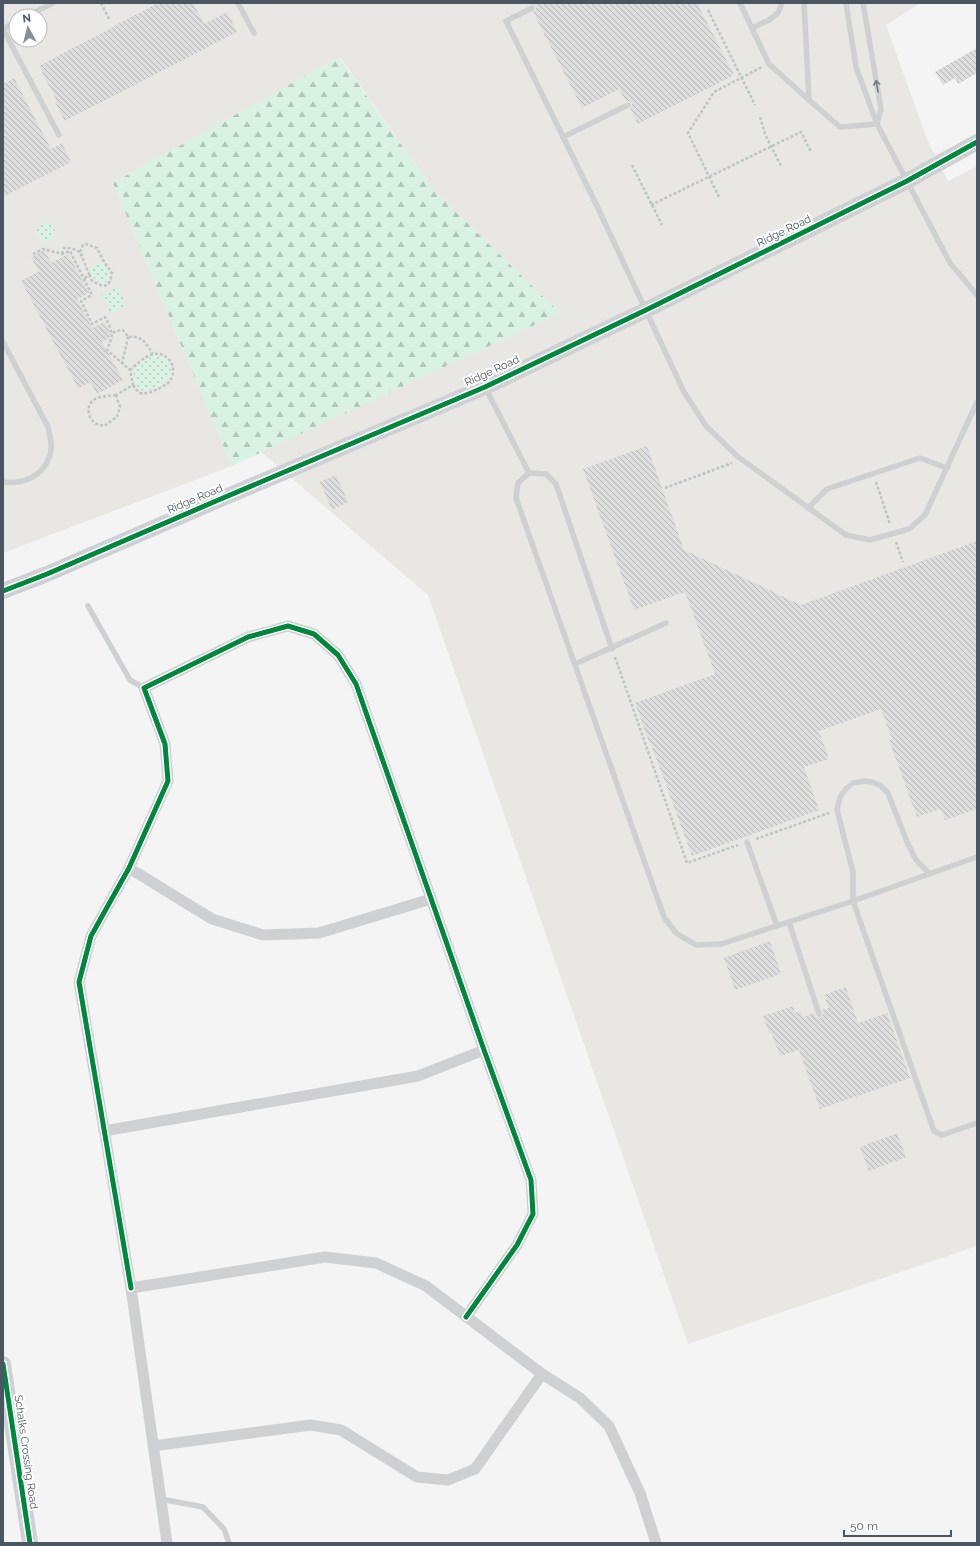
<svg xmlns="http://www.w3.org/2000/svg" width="980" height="1546" viewBox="0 0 980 1546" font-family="Raleway,sans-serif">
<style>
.commercial{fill:#e8e7e3;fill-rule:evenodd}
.forest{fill:url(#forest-firs)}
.park{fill:url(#park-dots)}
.building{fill:url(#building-back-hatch)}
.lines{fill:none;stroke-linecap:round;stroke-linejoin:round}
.path{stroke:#bcc7c4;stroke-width:2.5;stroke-dasharray:3 2;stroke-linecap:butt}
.lane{stroke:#ced0d2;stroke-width:5.5}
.street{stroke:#ced0d2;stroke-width:11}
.secondary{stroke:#ced0d4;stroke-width:16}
.cycleway-casing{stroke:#fff;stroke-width:8}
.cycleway{stroke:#00873e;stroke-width:5}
.oneway{stroke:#727b83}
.labels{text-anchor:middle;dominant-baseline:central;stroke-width:4;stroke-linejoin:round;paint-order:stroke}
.street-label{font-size:11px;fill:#4a5661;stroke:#fff}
</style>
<defs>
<pattern id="forest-firs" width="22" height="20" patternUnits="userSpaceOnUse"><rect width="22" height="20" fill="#d9f2e3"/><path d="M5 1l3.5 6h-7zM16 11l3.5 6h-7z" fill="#b2c7bb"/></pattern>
<pattern id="park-dots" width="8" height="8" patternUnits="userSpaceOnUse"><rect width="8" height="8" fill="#d9f2e3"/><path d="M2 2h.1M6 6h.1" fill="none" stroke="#b2c7bb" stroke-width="1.8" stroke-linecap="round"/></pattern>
<pattern id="building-back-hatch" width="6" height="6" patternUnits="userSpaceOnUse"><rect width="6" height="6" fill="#ddddde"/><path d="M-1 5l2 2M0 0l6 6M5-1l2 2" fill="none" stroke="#b5b6b7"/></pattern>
</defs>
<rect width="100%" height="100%" fill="#f4f4f4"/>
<!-- commercial -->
<path class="commercial" d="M3 3H921L886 25 927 139 948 181 977 166V1246L688 1344 428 595 261 452 560 313 434 191 340 57 113 183 232 466 3 553ZM16 16H40V40H16Z"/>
<!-- forest -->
<polygon class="forest" points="339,57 434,191 560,313 232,466 113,183"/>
<!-- park -->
<g class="park">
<circle cx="46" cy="232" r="9"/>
<path d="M101 263 105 265 111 273C108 296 75 271 101 263Z"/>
<polygon points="118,287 127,305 110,313 101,295"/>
<path d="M153 356C157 356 161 356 165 359 172 363 173 375 167 380 164 383 159 385 156 387 153 389 149 391 145 391 135 391 130 374 137 366 140 362 148 359 153 356Z"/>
</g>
<!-- building -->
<g class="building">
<polygon points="158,3 193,3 204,24 227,12 237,32 65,121 55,102 57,101 39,66"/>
<polygon points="529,3 697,3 734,75 638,124 630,109 632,106 632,103 629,101 626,101 619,89 582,108 533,12 536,10 536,6"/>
<polygon points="977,48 977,73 958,84 955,78 943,85 935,72"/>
<polygon points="14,78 51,149 62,143 71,162 3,197 3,84"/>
<polygon points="44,250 51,263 68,254 89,293 77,299 92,328 104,322 112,336 102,342 123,380 97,394 90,382 78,388 21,281 39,271 31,257"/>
<polygon points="647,446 684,550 801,605 977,541 977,809 945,820 941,809 917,817 889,740 892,739 881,709 819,731 829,759 804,767 819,810 692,856 651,744 650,745 635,703 715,674 685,592 634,610 583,469"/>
<polygon points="336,475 348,502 332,510 320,482"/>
<polygon points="770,941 781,974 735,990 724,958"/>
<polygon points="846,987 858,1023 887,1013 910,1078 820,1109 799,1050 780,1056 771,1032 769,1033 763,1016 793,1006 795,1013 801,1011 803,1017 814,1013 816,1017 821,1018 823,1015 822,1010 829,1008 824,995"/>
<polygon points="897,1133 906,1157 869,1171 860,1147"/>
</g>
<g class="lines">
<!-- path -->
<g class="path">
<polyline points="101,3 109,19"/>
<polyline points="708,10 755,105"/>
<polyline points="760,117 765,134 781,166"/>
<polyline points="632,165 662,225"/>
<polyline points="719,197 688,133 714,92 762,67"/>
<polyline points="651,205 801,132 811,152"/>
<path d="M80 252 83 245 86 244 97 248 104 262 112 273C110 288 104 288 92 281L89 274"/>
<path d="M33 254 43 249 62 254 70 251 92 295 81 301 92 324 105 317C113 333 114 333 107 350L130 370 133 385 116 395"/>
<polyline points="62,254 64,248 71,248 80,252 89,274 84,279"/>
<path d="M113 333 116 331 123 330 128 337C143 335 145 343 153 354"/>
<polyline points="122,364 128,337"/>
<path d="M130 370C136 365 145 356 153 354 170 351 180 371 168 383 166 385 162 386 160 388 152 392 148 394 139 393L133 385"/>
<path d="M116 395 120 407 117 417 104 426C101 425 97 425 95 423 87 417 86 404 95 399 100 396 110 396 116 395Z"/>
<polyline points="876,482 890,524"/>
<polyline points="665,488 732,463"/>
<polyline points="896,542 903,562"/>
<polyline points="615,657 687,863 738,845"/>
<polyline points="756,839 829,813"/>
</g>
<!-- lane -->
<g class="lane">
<polyline points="238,3 254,33"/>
<polyline points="740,3 769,64 809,100"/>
<polyline points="804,3 809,100 840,127 877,124 881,109 863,3"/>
<polyline points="846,3 856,67 877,124 950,263 977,295"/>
<polyline points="532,8 506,21 597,206 684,392 706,426 737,456 846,535 870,540 909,529 925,515 977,402"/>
<polyline points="27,16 53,3"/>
<polyline points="752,28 769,20 778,13 782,3"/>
<polyline points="3,29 59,135"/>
<polyline points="3,29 16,22"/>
<polyline points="563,137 628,105"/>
<path d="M3 342 48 427C50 436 53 446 50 455 44 476 23 485 3 482"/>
<polyline points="486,389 529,473 518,483 516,498 664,917 676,933 696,945 721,944 853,901 977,857"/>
<polyline points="529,473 546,474 556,484 612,649"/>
<polyline points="808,508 827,489 920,458 947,468"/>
<polyline points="88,606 130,680 144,688"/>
<polyline points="575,664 666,623"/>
<polyline points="747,842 777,926"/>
<polyline points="930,874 916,860 907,842 888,793 881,786 872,782 864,781 853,783 846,789 840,797 837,810 853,872 853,901 934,1131 942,1135 977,1123"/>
<polyline points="789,922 819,1014"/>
<polyline points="161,1499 203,1507 224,1529 229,1543"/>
</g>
<!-- street -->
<g class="street">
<polyline points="129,868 212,919 263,935 319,933 431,899"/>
<polyline points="104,1131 418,1076 484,1050"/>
<polyline points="131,1288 79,982 91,936 129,868 168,781 165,744 144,688 248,637 288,626 314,634 338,655 356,684 484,1050 531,1180 533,1214 517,1245 466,1317"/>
<polyline points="153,1446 311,1425 341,1430 417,1477 448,1480 475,1469 542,1374"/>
<polyline points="167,1543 131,1288 325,1257 376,1263 426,1286 542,1374 580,1398 609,1426 640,1493 656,1543"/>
</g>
<!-- secondary -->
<g class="secondary">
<polyline points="3,591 47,574 216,501 485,387 646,310 907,181 977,142"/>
<polyline points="3,1364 30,1543"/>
</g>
<defs>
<g id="cycleway">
<polyline points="3,591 47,574 216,501 485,387 646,310 907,181 977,142"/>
<polyline points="131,1288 79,982 91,936 129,868 168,781 165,744 144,688 248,637 288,626 314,634 338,655 356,684 484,1050 531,1180 533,1214 517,1245 466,1317"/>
<polyline points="3,1364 30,1543"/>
</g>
</defs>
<!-- cycleway casing -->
<use href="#cycleway" class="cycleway-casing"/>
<!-- cycleway -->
<use href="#cycleway" class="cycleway"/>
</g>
<!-- one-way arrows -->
<defs><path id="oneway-shaft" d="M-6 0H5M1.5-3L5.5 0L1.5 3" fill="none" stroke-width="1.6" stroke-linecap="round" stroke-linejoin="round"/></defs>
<use class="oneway" href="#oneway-shaft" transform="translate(877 86) rotate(-100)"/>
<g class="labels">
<!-- street labels -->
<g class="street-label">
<text transform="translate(784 231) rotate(-26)">Ridge Road</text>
<text transform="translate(492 371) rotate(-25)">Ridge Road</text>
<text transform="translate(195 499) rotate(-23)">Ridge Road</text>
<text transform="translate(26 1452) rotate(82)">Schalks Crossing Road</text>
</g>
</g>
<!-- border -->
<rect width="980" height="1546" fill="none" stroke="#4a5661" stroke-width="8"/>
<!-- north arrow -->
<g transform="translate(28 28) rotate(353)"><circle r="19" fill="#ffffff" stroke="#b7bbc0"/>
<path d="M0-3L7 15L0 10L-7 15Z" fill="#868d94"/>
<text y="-6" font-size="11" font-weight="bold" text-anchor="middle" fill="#4a5661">N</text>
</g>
<!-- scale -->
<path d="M844 1530v6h107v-6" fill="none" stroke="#4a5661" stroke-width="2"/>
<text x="850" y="1530" font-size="12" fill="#4a5661" stroke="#ffffff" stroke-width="3" paint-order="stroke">50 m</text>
</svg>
